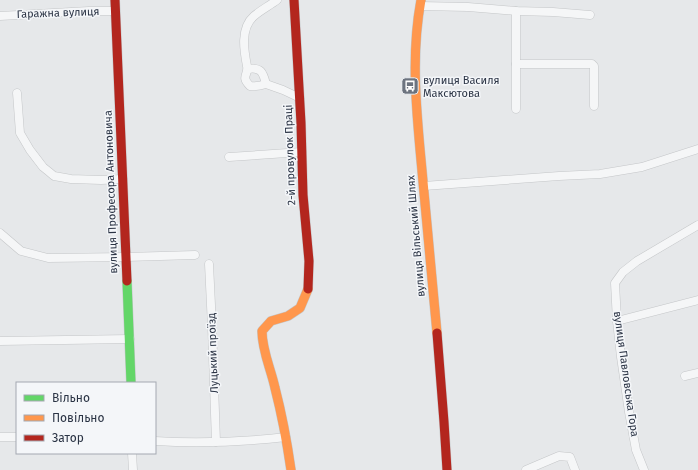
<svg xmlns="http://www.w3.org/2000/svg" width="698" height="470" viewBox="0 0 698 470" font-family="'Fira Sans',sans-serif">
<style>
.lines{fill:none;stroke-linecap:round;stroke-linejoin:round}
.street-casing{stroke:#c4c6c8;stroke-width:9}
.fast-casing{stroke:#c4c6c8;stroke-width:10}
.slow-casing{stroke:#c4c6c8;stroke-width:10}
.jam-casing{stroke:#c4c6c8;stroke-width:10}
.street{stroke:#f5f6f7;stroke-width:8}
.fast{stroke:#63d668;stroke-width:9}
.slow{stroke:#ff974d;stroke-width:9}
.jam{stroke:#b3261e;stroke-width:9}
.labels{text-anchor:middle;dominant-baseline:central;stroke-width:3;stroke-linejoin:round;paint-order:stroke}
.street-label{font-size:11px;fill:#2b3445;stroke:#f4f6f9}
.poi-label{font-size:11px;fill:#2b3445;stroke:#f4f6f9;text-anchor:start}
</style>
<rect width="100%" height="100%" fill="#e6e8ea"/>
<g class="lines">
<defs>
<g id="street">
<path d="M277 0C269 6 261 10 254 16 240 28 244 51 247 66 249 75 240 76 250 86 256 87 260 86 266 84L283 90 300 98"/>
<polyline points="420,6 468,7 516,11 553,12 590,15"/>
<polyline points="0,16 89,11 115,11"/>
<polyline points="516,64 592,64 594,66 594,106"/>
<path d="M248 69C261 67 263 72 266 84"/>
<polyline points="17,93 20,133 30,150 43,167 48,171 54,176 71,179 101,180 123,179"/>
<polyline points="516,109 516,11"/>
<polyline points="229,157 302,152"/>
<polyline points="424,186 559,176 600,174 642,167 698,149"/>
<polyline points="0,233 21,251 48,258 126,257 195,255"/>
<polyline points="209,264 212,326 216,442"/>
<polyline points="617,321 698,300"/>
<polyline points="0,341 130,339"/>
<polyline points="685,376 698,373"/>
<polyline points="0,437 17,437"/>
<path d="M155 441C199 444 242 442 286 437"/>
<polyline points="132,453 133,470"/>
<polyline points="526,470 559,456 570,457 575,470"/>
<polyline points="644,470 636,450 629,412 621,357 617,321 615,283 623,272 637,261 698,225"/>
</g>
<polyline id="fast" points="127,281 131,383"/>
<g id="slow">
<path d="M421 0C411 53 416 107 421 160 426 218 432 275 437 333"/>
<path d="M291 470C287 442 282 415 275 388 271 369 262 351 262 331L271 321 288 316 300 308 308 289"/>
</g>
<g id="jam">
<polyline points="115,0 127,281"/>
<polyline points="294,0 301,123 303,195 309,261 308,289"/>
<polyline points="437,333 444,422 447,470"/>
</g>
</defs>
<!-- street casing -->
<use href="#street" class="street-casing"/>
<!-- fast casing -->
<use href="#fast" class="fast-casing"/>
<!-- slow casing -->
<use href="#slow" class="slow-casing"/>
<!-- jam casing -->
<use href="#jam" class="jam-casing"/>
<!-- street -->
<use href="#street" class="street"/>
<!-- fast -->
<use href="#fast" class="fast"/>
<!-- slow -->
<use href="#slow" class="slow"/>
<!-- jam -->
<use href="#jam" class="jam"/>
</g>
<!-- icons -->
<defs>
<symbol id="bus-square" viewBox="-11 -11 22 22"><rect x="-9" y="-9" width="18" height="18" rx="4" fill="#6c737f" stroke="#f4f6f9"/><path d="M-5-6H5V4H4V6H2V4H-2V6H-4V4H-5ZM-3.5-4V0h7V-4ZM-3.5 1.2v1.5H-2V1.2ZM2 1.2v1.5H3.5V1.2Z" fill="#fff"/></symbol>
</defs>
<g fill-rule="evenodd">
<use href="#bus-square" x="400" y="76" width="20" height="20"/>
</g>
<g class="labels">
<!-- street labels -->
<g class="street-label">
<text transform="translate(58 13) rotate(-2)">Гаражна вулиця</text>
<text transform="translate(290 155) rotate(-92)">2-й провулок Праці</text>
<text transform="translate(111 192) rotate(-92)">вулиця Професора Антоновича</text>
<text transform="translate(416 236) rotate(-95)">вулиця Вільський Шлях</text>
<text transform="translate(213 353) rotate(-92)">Луцький проїзд</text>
<text transform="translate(626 374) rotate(82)">вулиця Павловська Гора</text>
</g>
<!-- poi labels -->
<g class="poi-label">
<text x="423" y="80">вулиця Василя<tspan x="423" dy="13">Максютова</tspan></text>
</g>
</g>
<!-- legend -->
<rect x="16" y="382" width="140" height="72" fill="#f4f6f9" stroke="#a4a8b1"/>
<rect x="24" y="395" width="20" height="6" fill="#63d668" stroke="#a4a8b1"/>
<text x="52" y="402" font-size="12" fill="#2b3445">Вільно</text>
<rect x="24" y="415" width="20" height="6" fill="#ff974d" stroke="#a4a8b1"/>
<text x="52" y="422" font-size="12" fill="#2b3445">Повільно</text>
<rect x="24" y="435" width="20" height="6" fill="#b3261e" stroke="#a4a8b1"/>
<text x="52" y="442" font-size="12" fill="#2b3445">Затор</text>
</svg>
